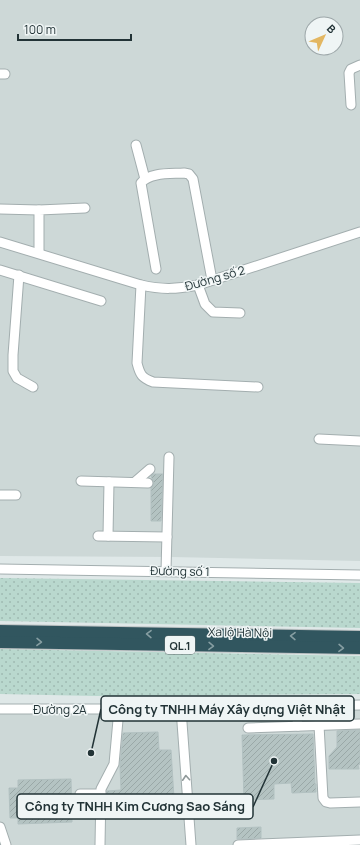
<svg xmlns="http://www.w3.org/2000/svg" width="360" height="845" viewBox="0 0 360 845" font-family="Manrope,sans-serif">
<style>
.built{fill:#cdd8d7;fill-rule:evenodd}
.grass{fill:url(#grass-dots)}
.building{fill:url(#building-hatch);stroke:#b2c1c1}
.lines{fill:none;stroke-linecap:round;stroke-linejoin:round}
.minor-casing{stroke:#a3aeaf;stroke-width:11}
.highway-casing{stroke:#bdc2c3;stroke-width:14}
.minor{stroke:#fff;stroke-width:9}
.highway{stroke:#31565f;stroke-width:12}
.oneway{stroke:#869ea2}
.oneway2{stroke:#90999a}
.labels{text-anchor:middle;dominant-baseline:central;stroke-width:3;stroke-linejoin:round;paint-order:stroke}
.shield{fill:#eff5f5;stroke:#606d6f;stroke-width:1}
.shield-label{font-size:11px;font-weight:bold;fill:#223336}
.street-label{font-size:12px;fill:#223336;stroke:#eff5f5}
.leader{fill:none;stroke:#223336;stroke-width:1.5}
.callout-dot{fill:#223336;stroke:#eff5f5;stroke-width:1.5}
.callout{fill:#eff5f5;stroke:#223336;stroke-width:1.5}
.callout-label{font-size:13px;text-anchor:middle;font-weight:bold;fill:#223336}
</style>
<defs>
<pattern id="grass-dots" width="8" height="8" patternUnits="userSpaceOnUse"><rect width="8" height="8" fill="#b9d8ce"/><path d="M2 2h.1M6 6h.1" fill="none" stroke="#9fbab2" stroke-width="1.8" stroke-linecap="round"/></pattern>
<pattern id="building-hatch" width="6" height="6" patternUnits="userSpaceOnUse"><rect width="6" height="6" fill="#b4c3c2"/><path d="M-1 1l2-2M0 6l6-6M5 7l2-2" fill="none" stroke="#9aa8a7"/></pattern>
</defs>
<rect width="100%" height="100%" fill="#dfe8e8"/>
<!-- built -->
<g class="built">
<path d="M0 0H360V561L171 557 0 556ZM312 24H336V48H312Z"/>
<polygon points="360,709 360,845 0,845 0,713 179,714"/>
</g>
<!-- grass -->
<g class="grass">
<polygon points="0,578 360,583 360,628 0,621"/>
<polygon points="0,649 360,656 360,694 95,696 0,694"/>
</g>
<!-- building -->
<g class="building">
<polygon points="153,474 163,474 161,521 151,521 151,488 154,483 151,476"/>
<polygon points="360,730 360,764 358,765 359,769 329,769 329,756 337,747 337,731"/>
<polygon points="158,732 159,750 171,750 175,814 171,815 171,818 106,818 107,791 121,790 120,766 123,733"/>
<polygon points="313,734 315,784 316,784 316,792 292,793 291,783 274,784 274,799 244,800 242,735"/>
<polygon points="71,779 72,822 18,824 18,818 10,818 9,788 18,788 18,780"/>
<polygon points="261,827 261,838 237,839 237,828"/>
</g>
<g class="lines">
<defs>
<g id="minor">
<polyline points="0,74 5,74"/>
<polyline points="351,105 349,73 351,69 360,65"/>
<polyline points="136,145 145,179"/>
<polyline points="0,209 39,210"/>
<path d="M0 242 141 285C163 290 176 289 198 285L360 232"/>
<polyline points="39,253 39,210 85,208"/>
<path d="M156 269 141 183C150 172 171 174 184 173L189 174 193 179 212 280"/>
<polyline points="0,270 101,301"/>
<polyline points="19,275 13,355 13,371 17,378 33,387"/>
<path d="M141 285 137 363C140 375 142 378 153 382L258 387"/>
<polyline points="198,285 205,304 213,312 240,313"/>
<polyline points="319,439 360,441"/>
<polyline points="81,481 148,483"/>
<polyline points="135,482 150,469"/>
<polyline points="0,495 16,495"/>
<polyline points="98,536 167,537"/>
<polyline points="108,536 109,482"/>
<polyline points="0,569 360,575"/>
<polyline points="166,571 169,457"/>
<polyline points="295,706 298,726"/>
<polyline points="320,706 319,725 323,798 326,802 330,803 360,802"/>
<polyline points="0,709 181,709 360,705"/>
<polyline points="181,709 191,845"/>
<polyline points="248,728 360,724"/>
<polyline points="80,794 101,794"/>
<polyline points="0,827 6,845"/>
<polyline points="100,845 101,789 114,764 119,709"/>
<polyline points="238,845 360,840"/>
</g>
<g id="highway">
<polyline points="0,631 360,637"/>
<polyline points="0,642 360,648"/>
</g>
</defs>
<!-- minor casing -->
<use href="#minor" class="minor-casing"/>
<!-- highway casing -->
<use href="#highway" class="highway-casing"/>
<!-- minor -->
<use href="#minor" class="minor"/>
<!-- highway -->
<use href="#highway" class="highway"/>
</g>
<!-- one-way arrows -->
<defs><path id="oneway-chevron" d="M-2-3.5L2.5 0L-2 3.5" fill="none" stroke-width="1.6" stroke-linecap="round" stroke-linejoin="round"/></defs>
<g class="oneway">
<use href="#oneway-chevron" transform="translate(149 634) rotate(-179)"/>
<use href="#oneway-chevron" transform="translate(293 636) rotate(-179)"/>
<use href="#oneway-chevron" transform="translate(39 642) rotate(1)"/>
<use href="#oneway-chevron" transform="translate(211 646) rotate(1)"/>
<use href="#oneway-chevron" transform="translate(341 648) rotate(1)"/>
</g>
<use class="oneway2" href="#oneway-chevron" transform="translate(186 778) rotate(-94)"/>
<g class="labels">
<!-- shield labels -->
<rect class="shield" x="165" y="636" width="30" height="18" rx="3"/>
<g class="shield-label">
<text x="180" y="645">QL.1</text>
</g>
<!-- street labels -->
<g class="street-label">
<text transform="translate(215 278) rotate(-16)">Đường số 2</text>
<text transform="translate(180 571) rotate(1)">Đường số 1</text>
<text transform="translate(240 632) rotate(1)">Xa lộ Hà Nội</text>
<text x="60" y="709">Đường 2A</text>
</g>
</g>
<!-- callouts -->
<path class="leader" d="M91 753L101 709M274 761L253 807"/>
<g class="callout-dot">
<circle cx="91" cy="753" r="4"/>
<circle cx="274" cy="761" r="4"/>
</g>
<g class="callout">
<rect x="101" y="696" width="253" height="25" rx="4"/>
<rect x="17" y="794" width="236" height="25" rx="4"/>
</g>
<g class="callout-label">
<text x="227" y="714">Công ty TNHH Máy Xây dựng Việt Nhật</text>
<text x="135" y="811">Công ty TNHH Kim Cương Sao Sáng</text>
</g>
<!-- north arrow -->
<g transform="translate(324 36) rotate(46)"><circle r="19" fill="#eff5f5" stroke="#9da7a9"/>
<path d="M0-3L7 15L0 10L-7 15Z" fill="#e3b762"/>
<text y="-6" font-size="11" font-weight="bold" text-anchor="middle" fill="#223336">B</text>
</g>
<!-- scale -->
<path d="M18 34v6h113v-6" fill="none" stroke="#223336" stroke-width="2"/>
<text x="24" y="34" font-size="12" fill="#223336" stroke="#eff5f5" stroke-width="3" paint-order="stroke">100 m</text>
</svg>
